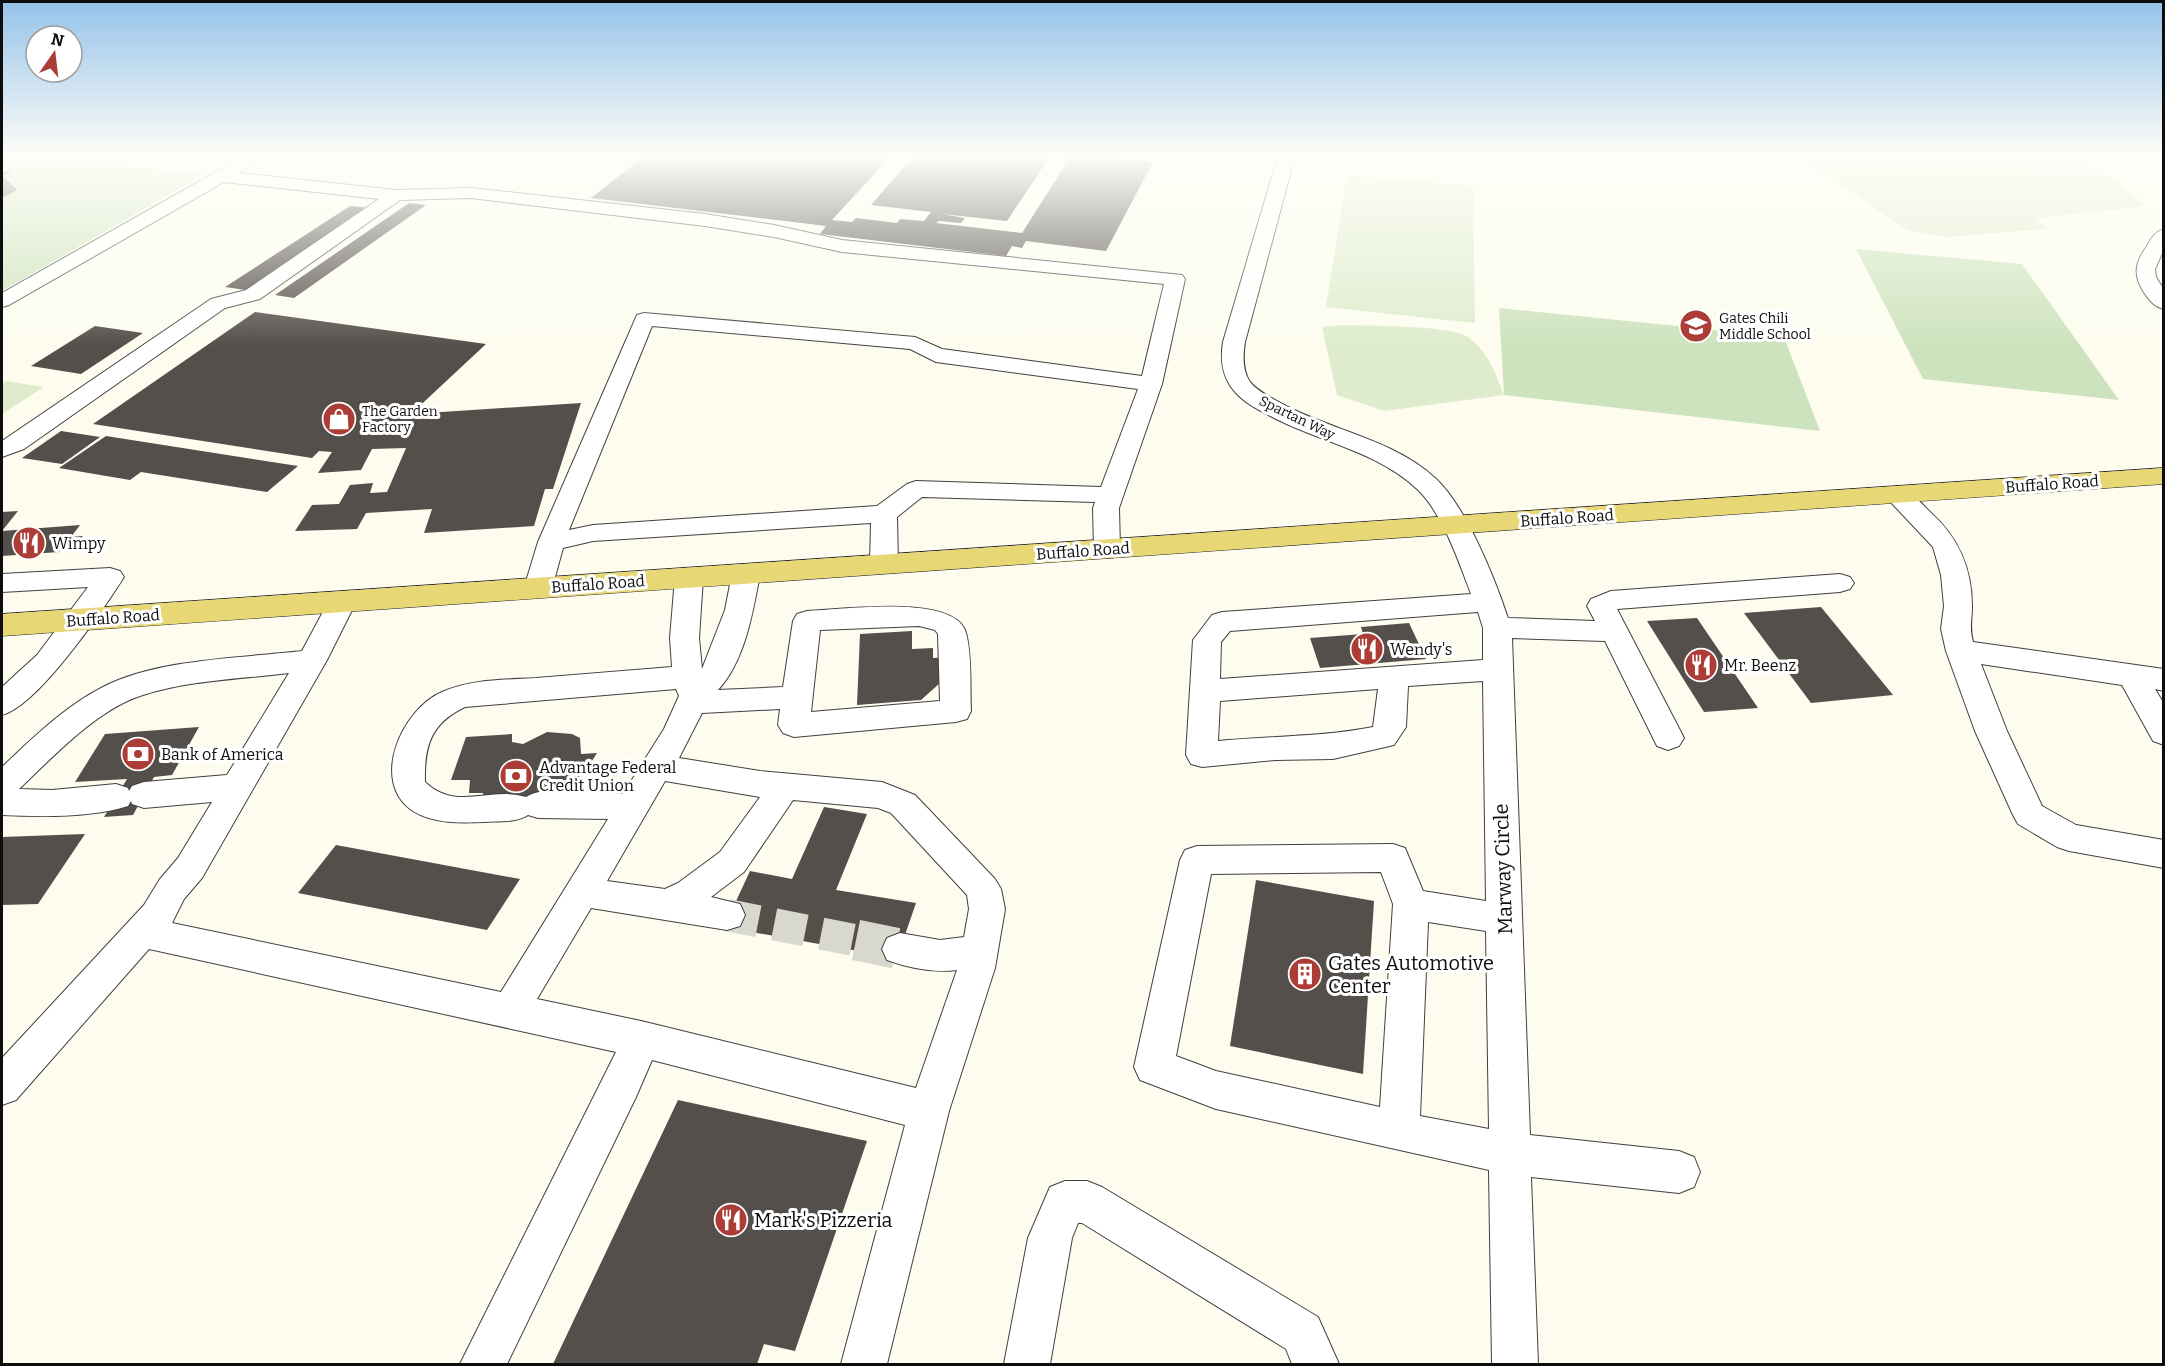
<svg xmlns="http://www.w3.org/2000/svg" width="2165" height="1366" viewBox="0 0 2165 1366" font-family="Bitter,serif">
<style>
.green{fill:#cde3bd}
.pitch{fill:#deeccd}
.building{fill:#544f4b}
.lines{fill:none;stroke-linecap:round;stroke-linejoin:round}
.minor-tunnel-far1{stroke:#d9d8cd;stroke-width:32;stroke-dasharray:32 16;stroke-linecap:butt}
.minor-tunnel{stroke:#d9d8cd;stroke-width:41;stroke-dasharray:41 20;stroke-linecap:butt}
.minor-casing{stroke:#404040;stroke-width:2}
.major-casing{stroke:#1e1e1e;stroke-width:1}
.minor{fill:#fff;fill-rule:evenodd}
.major{fill:#e8d775;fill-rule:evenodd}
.labels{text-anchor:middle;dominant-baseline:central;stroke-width:6;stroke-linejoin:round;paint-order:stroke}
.far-poi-label{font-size:14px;fill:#0d0d0d;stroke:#fff;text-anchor:start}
.far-street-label{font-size:14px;fill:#0d0d0d;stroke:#fff}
.street-label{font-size:16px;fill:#0d0d0d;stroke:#fff}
.poi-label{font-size:16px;fill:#0d0d0d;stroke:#fff;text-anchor:start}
.near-street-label{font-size:20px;fill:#0d0d0d;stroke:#fff}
.near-poi-label{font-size:20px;fill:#0d0d0d;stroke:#fff;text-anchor:start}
</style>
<rect width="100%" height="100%" fill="#fdfcef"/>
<!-- green -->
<g class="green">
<polygon points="2,156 44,156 205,174 2,291 2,198 17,190 3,176 11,172 2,171"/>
<polygon points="1856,249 2022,264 2119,400 1923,379"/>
<polygon points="1499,308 1784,337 1820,431 1504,395"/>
</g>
<!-- pitch -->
<g class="pitch">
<polygon points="1796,156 2078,156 2118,181 2146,206 2037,218 2046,229 1948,237 1908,230"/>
<polygon points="1347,175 1473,186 1475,323 1326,307"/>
<path d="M1343 325C1368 326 1450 325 1468 337 1488 352 1496 374 1504 395L1384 411 1337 395 1322 327Z"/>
<polygon points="6,381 44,387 2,414 2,384"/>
</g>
<!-- building -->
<g class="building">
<polygon points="644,156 891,156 832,220 852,222 856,218 897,223 900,219 924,221 931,212 871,205 914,156 1050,156 1007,221 942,214 965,218 961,223 939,221 936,223 1022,233 1071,156 1153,162 1106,251 1026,241 1022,248 1012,246 1006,256 820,234 826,226 591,198"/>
<polygon points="2,171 12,172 3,176 17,190 2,198"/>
<polygon points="409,203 426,205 294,298 275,295"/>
<polygon points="350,206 369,208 246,290 225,287"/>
<polygon points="255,312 486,344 411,414 581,403 553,489 545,489 534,526 424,533 432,509 366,513 357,529 295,531 312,505 339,504 350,485 373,483 370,493 387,492 406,448 372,449 361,470 318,473 332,452 319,451 312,458 93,424"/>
<polygon points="95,326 143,333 81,374 31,366"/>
<polygon points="61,431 100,437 62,464 22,458"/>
<polygon points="106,436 298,466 267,492 141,472 130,480 59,468"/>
<polygon points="18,511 2,531 80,525 71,537 83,536 75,546 63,547 59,552 2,556 2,512"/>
<polygon points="1821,607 1893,695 1811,703 1744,613"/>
<polygon points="1697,618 1758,708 1704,712 1647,621"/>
<polygon points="1409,623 1426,659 1320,668 1310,638 1363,634 1361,627"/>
<polygon points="912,631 912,649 933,648 933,658 948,657 949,675 921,700 857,705 860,634"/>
<polygon points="199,727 172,775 154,777 133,815 104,817 127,779 75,782 105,734"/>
<polygon points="547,732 572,734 580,738 581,754 597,753 585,772 572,782 559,790 542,794 535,812 484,801 483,793 469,793 470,780 451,780 466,737 512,734 512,742 523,744"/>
<polygon points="824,807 867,814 836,890 916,903 897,958 724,927 750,871 792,879"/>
<polygon points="85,834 38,904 2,905 2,837"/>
<polygon points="336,845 520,879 487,930 298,893"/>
<polygon points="1256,880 1374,901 1363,1074 1230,1046"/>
<polygon points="678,1100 867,1141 795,1351 764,1344 757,1364 553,1364"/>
</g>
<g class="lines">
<!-- minor-tunnel-far1 -->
<polyline class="minor-tunnel-far1" points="727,915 864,942"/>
<!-- minor-tunnel -->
<polyline class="minor-tunnel" points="856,940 900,949"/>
<defs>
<g id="minor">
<path d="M244 156H265L239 173 396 190 471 188 705 214 774 225 842 240 1182 275 1185 279 1162 384 1119 508 1120 549 1116 555 1107 558 1098 555 1094 549 1093 508 1095 502 922 497 897 517 898 564 894 570 884 573 874 570 870 564 871 523 593 541 563 548 552 588 548 594 538 597 528 594 524 588 538 542 637 315 644 313 915 337 942 349 1142 376 1164 284 842 252 774 237 705 226 471 198 400 200 260 299 225 308 24 449 2 457V441L211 299 246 290 379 199 224 182 9 305 2 307V293ZM652 326 910 349 936 362 1138 389 1101 487 916 481 907 484 877 506 593 525 569 530Z"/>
<path d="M1278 156H1295L1245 342C1243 355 1242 370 1250 382 1259 393 1276 400 1288 407 1336 431 1395 441 1435 478 1466 506 1495 579 1508 618L1595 621 1587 606 1591 599 1611 591 1840 574 1850 577 1854 583 1850 589 1840 592 1617 609 1684 738 1679 746 1668 750 1657 746 1605 641 1512 638 1530 1135 1679 1151 1694 1157 1700 1172 1694 1187 1679 1193 1531 1177 1538 1364H1492L1489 1170 1216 1109 1140 1080 1134 1067 1180 860 1185 850 1197 846 1393 844 1405 848 1423 891 1486 901 1483 681 1408 686 1406 727 1394 745 1333 759 1275 760 1202 767 1191 764 1186 755 1193 640 1212 615 1222 612 1471 594C1459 562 1442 512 1417 489 1378 452 1321 442 1274 418 1261 411 1246 404 1236 393 1222 378 1220 361 1223 342ZM1478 612 1483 628V660L1220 679 1221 642 1230 631ZM1378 689 1373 727C1322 737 1270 736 1218 741L1220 701ZM1381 872 1393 904 1380 1107 1216 1071 1176 1056 1211 874ZM1428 922 1486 931 1489 1129 1420 1116Z"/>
<path d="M2164 229V249L2155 269 2156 277 2164 290V309C2155 307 2150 301 2145 294 2133 276 2134 264 2147 246 2151 238 2155 232 2164 229Z"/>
<path d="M1897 487C1911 491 1920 502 1930 512 1958 537 1972 567 1972 606 1972 621 1969 627 1973 642L2164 669V691L2155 689 2164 704V745L2153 741 2122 685 1981 664 2007 731 2042 806 2076 825 2164 840V868L2069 851 2057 847 2018 824 2013 815 1975 731 1946 651 1941 629 1944 606 1941 575 1933 547 1884 495 1888 490Z"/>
<path d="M746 565 756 568 760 574C753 612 745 661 718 690L783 687 793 621 797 614 807 611C840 610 956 593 966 633 972 654 970 689 971 711L967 719 956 722 794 737 783 733 778 725 780 709 702 713 679 758 760 771 882 782 915 795 995 879 1001 889 1005 909 995 968 949 1111 887 1364H841L905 1125 652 1060 636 1097 507 1364H460L616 1052 149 949 16 1100 2 1105V1058L144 905 160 879 178 858 212 802 144 808 132 804 131 801 128 806C91 818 40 817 2 815V767C33 738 64 707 103 687 156 659 242 658 302 651L332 595 342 593 352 595 356 602 327 660 202 878 184 899 172 923 501 992 608 819 538 818 528 815C516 823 498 821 484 822 462 823 433 824 413 811 369 782 402 709 442 692 471 679 504 680 536 678 581 674 626 671 672 667L670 638 675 578 679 572 689 569 699 572 703 578 699 638 702 669 725 610 732 574 736 568ZM919 626 935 630 938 634 940 701 811 712 820 630ZM289 673 227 775 144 782 132 786 129 791 128 788 116 784 52 790 19 789C53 757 97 709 143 695 189 680 241 679 289 673ZM676 689 679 696 664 729 623 794C599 793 545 784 526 797 490 786 456 812 425 782 424 746 431 723 465 707ZM665 781 760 797 720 852 678 883 665 889 607 881ZM793 800 878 808 891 813 967 895 969 909 964 937 940 940 900 933 887 938 882 949 887 960C909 968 933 973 957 970L916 1088 641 1021 537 999 591 908 727 930 740 926 745 915 740 904 711 897 744 872Z"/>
<path d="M110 568 120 571 124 577C103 610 38 706 2 715V687L37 655 88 587 2 592V574Z"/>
<polygon points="1065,1181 1087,1181 1102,1187 1318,1317 1339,1364 1292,1364 1286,1349 1082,1223 1078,1223 1072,1238 1050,1364 1004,1364 1028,1238 1050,1187"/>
</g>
<polygon id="major" points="2164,468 2164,484 2,636 2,614"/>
</defs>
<!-- minor casing -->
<use href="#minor" class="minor-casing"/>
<!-- major casing -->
<use href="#major" class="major-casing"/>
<!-- minor -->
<use href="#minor" class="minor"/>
<!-- major -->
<use href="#major" class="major"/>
</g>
<!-- sky -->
<linearGradient id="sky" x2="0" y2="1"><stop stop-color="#95c2ea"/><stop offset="0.45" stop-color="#fefef8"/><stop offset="1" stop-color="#fefef8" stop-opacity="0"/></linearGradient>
<rect width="2165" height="347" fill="url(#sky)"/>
<!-- icons -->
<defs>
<symbol id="school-disc" viewBox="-11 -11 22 22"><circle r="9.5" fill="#ac3c36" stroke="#fff"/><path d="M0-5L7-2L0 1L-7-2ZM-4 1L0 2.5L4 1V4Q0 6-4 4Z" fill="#fff"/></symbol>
<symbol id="shop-disc" viewBox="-11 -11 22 22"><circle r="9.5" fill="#ac3c36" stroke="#fff"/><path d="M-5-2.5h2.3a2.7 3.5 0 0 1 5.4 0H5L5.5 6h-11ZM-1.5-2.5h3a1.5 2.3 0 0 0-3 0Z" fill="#fff"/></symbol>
<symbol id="restaurant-disc" viewBox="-11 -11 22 22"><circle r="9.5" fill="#ac3c36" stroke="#fff"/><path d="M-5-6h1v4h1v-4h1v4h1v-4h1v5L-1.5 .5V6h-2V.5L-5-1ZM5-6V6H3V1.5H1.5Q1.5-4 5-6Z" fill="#fff"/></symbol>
<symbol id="bank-disc" viewBox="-11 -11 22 22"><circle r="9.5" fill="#ac3c36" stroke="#fff"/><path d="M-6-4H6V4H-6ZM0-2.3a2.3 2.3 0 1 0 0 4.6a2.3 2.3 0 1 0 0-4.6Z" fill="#fff"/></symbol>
<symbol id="building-disc" viewBox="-11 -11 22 22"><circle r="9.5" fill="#ac3c36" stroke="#fff"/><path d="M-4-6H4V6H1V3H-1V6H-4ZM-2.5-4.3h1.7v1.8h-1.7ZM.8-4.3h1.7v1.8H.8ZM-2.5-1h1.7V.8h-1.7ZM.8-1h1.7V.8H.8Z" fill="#fff"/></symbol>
</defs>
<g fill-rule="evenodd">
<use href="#school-disc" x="1677" y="307" width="38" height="38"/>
<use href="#shop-disc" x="320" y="400" width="38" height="38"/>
<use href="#restaurant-disc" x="10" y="524" width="38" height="38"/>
<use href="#restaurant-disc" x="1348" y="630" width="38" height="38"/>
<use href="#restaurant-disc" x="1682" y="646" width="38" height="38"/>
<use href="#bank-disc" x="119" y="735" width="38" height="38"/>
<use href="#bank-disc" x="497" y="757" width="38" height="38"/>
<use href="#building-disc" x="1286" y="955" width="38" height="38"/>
<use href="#restaurant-disc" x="712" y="1201" width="38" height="38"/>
</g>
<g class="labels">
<!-- far-poi labels -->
<g class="far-poi-label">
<text x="1719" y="318">Gates Chili<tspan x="1719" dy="16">Middle School</tspan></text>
<text x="362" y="411">The Garden<tspan x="362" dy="16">Factory</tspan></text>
</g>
<!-- far-street labels -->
<g class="far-street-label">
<text transform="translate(1297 418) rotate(26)">Spartan Way</text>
</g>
<!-- street labels -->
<g class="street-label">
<text transform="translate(2052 484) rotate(-4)">Buffalo Road</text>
<text transform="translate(1567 518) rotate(-4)">Buffalo Road</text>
<text transform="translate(1083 551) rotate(-4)">Buffalo Road</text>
<text transform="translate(598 584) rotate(-4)">Buffalo Road</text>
<text transform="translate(113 618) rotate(-4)">Buffalo Road</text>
</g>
<!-- poi labels -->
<g class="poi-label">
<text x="52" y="543">Wimpy</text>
<text x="1390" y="649">Wendy's</text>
<text x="1724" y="665">Mr. Beenz</text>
<text x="161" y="754">Bank of America</text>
<text x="539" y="767">Advantage Federal<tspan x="539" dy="18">Credit Union</tspan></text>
</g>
<!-- near-street labels -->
<g class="near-street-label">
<text transform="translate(1503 869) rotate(-92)">Marway Circle</text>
</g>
<!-- near-poi labels -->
<g class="near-poi-label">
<text x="1328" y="963">Gates Automotive<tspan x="1328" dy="23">Center</tspan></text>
<text x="754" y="1220">Mark's Pizzeria</text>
</g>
</g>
<!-- border -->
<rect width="2165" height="1366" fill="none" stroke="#0d0d0d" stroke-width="6"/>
<!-- north arrow -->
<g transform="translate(54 54) rotate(14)"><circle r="28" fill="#ffffff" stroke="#9e9e9e" stroke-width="1.5"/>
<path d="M0-4.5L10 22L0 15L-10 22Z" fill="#ac3c36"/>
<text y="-9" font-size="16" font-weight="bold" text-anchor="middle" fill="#0d0d0d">N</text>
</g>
</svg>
